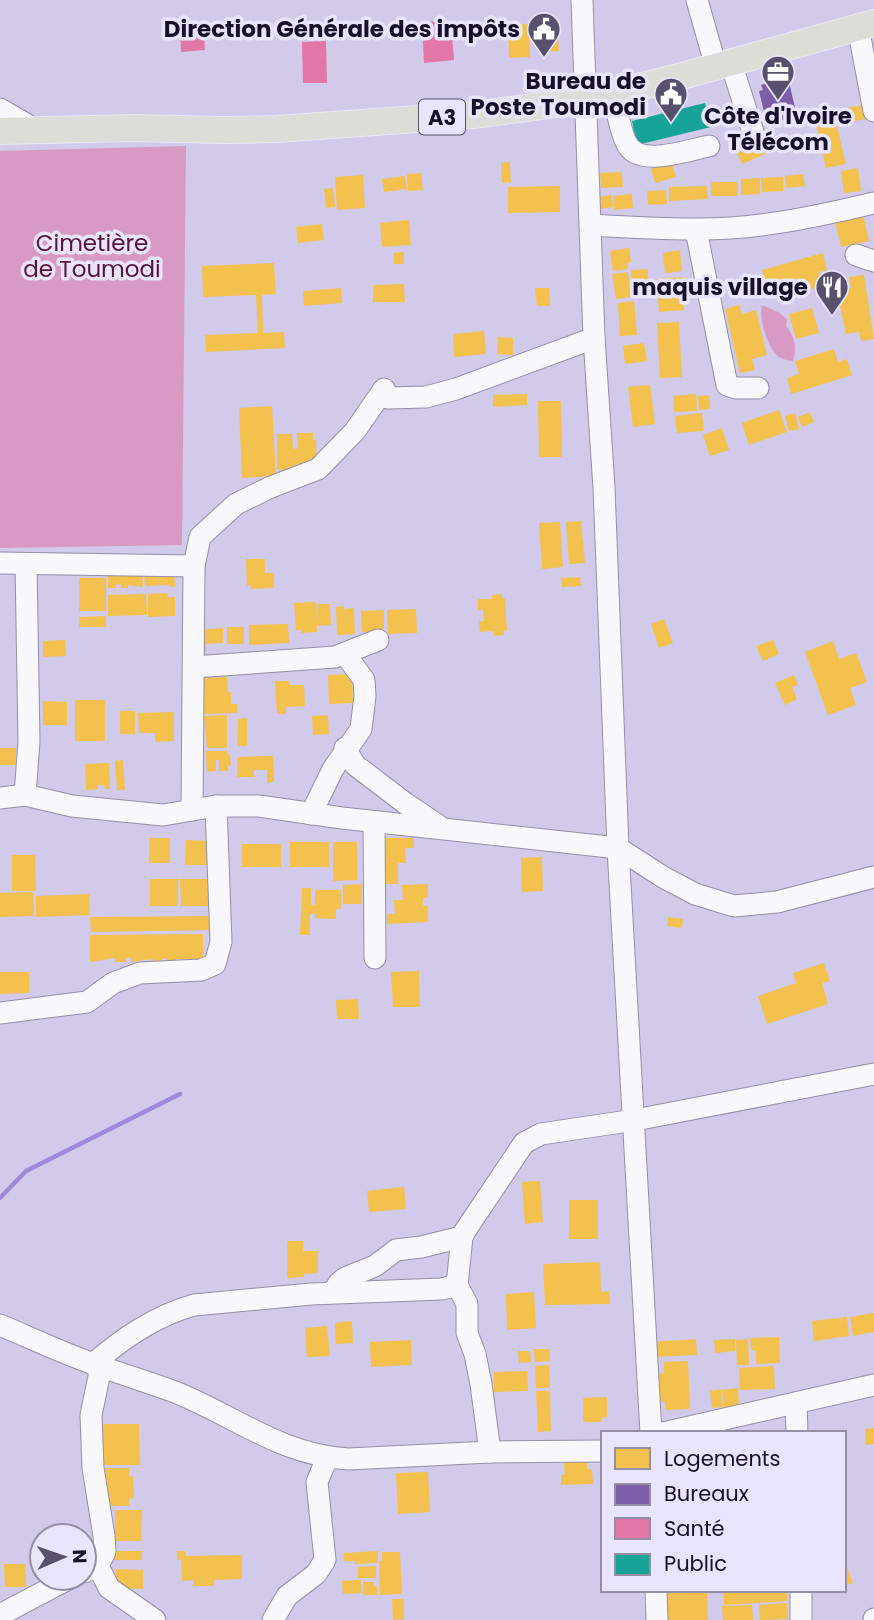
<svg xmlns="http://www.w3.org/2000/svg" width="874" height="1620" viewBox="0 0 874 1620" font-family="Poppins,sans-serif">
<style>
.green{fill:#d89ac2}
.homes{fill:#f2c14e}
.offices{fill:#7b5ea7}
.health{fill:#e377a8}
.public{fill:#17a398}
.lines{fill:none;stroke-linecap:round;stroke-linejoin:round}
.stream{stroke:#9f8ad9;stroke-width:4.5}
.minor-casing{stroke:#958fa9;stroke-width:23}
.major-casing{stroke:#eae7f6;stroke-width:28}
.minor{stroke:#f8f7fc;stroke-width:21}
.major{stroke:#ddddd8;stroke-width:26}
.labels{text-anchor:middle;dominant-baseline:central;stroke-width:7;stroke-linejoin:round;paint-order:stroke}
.shield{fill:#e8e4fa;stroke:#565068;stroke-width:2}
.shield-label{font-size:21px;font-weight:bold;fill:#17102a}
.poi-label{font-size:23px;font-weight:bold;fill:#17102a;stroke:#e8e4fa;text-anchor:end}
.park-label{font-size:23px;fill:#581437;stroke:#e8e4fa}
</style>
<rect width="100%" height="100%" fill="#d1caea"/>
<!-- green -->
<g class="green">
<polygon points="186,146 182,545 0,548 0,151"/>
<path d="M762 305 778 312 787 319 786 326C795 337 797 347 793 361 789 360 784 360 781 358 769 353 758 317 762 305Z"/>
</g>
<!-- homes -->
<g class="homes">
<polygon points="557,21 559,51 539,52 538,23"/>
<polygon points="529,24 530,57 509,58 508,25"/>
<polygon points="869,104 871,118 844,123 841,109"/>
<polygon points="834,114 846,164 826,168 815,118"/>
<polygon points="760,142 765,154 742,164 737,153"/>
<polygon points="510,162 511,182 502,183 501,163"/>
<polygon points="672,163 676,177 655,183 651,169"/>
<polygon points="858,168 861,191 844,193 841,171"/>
<polygon points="622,172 623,187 601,188 600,173"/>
<polygon points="421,173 423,190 408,191 407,174"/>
<polygon points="803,174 805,186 786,188 785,176"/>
<polygon points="363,175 365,208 337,210 335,177"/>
<polygon points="405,176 407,189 384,192 382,179"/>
<polygon points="783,177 783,191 762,192 761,178"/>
<polygon points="760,178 760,194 741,195 741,179"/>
<rect x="711" y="182" width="27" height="14"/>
<polygon points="560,186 560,212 508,213 508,187"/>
<polygon points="707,186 708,199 669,201 669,187"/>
<polygon points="333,188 335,207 326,208 324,189"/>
<polygon points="666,190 667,204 648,205 647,191"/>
<polygon points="632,194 633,208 614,210 613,196"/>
<polygon points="611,195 613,207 599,209 598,197"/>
<polygon points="863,214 869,241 841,247 835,221"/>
<polygon points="409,220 411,245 382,247 380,223"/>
<polygon points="322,224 324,240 298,243 296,227"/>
<polygon points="629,248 631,262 628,263 628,269 613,271 610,251"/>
<polygon points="680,250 682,271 665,273 663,253"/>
<polygon points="404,252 404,264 394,264 393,253"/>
<polygon points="823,253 827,270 819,272 823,286 780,297 777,283 766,286 762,270"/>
<polygon points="274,263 276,294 262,295 263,333 284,332 285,348 206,352 205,335 258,333 256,295 203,297 202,266"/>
<polygon points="648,269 648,279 632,280 631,270"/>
<polygon points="628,272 631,297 616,299 612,274"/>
<polygon points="864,275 874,339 861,341 859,332 846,334 837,291 851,288 849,277"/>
<polygon points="682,277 684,310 659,312 657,279"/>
<polygon points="404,284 405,302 373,302 373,285"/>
<polygon points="341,288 342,303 304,306 303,291"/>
<polygon points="535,288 549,288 550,306 537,306"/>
<polygon points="634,301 637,335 620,336 618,303"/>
<polygon points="739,305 742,314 756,310 767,355 752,359 755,370 740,373 725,309"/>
<polygon points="812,308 819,333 796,339 789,314"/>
<polygon points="679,322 682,377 660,378 657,323"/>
<polygon points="484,331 486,354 454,357 453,334"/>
<polygon points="498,337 513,338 513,355 497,354"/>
<polygon points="644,343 647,361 625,364 623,346"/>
<polygon points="834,349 838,362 847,359 852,375 791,394 787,378 799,374 795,361"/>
<polygon points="650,385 655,424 633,427 628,387"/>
<polygon points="527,394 527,405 493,407 493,395"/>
<polygon points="696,394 697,411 674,412 673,396"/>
<polygon points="709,395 710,409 699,410 698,396"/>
<polygon points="538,401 561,401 562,457 539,457"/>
<polygon points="272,406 276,476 242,478 239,408"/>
<polygon points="779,410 787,432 749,445 742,423"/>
<polygon points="810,412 814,422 802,427 798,417"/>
<polygon points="702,413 704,431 677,433 675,416"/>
<polygon points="795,413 799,429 789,431 785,416"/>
<polygon points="722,428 729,450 710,456 703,435"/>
<polygon points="297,433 313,433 313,440 316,440 317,468 277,470 277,434 292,434 293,449 298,448"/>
<polygon points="581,521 585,563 569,564 566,522"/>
<polygon points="560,522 563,567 542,569 539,523"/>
<polygon points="246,559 265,559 265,573 274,573 274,588 251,589 251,586 247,586"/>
<polygon points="142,571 143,587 128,585 128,588 121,588 121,584 116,585 116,588 108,588 108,572"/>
<polygon points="174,572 175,587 170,587 169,585 145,586 144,573"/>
<polygon points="580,577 581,586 562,587 561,578"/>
<rect x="79" y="578" width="27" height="33"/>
<polygon points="167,593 168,597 175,597 175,616 148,617 148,594"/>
<polygon points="146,594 147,615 108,616 108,595"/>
<polygon points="502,594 502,598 505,598 507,631 503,631 504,635 494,636 493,631 480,632 479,621 484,621 483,610 478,610 478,599 492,599 492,595"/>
<polygon points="316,602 317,623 317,604 330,604 331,625 317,626 317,632 301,633 301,630 296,630 294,603"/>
<polygon points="344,606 344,609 354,608 355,634 337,635 336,607"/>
<polygon points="416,609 417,633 388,634 387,610"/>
<polygon points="384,610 384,631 362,632 361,611"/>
<polygon points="106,616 106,627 79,627 79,617"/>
<polygon points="664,619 673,643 659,648 651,624"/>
<polygon points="288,624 289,643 249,645 249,625"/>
<rect x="227" y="627" width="17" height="17"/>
<polygon points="223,628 223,643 206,644 206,652 198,652 197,630"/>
<polygon points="65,640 66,656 43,657 43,641"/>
<polygon points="773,640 779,654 763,661 756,646"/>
<polygon points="833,641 839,659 856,653 867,682 850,688 856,705 828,715 805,652"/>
<polygon points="352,674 353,703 329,704 328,675"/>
<polygon points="794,675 798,685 792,687 797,699 785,705 775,683"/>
<polygon points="227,677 228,692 231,692 231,704 237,704 237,713 204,714 203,678"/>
<polygon points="275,681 289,681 289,685 304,685 305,706 286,707 286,714 277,714"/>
<rect x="75" y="700" width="30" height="41"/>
<polygon points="43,701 67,702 67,725 43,725"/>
<rect x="120" y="711" width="15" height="23"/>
<polygon points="174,712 174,741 155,742 155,733 139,733 138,713"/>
<polygon points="227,715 227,748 207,748 204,716"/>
<polygon points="328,715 329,734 313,735 312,716"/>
<polygon points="247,718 247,746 237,746 238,719"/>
<rect x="0" y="748" width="16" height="17"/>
<polygon points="206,751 227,751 228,754 230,754 231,766 228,766 228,771 219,771 219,760 216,760 216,771 207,772"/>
<polygon points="267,756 273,756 274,782 267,783 267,770 254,770 254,777 237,777 237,757"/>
<polygon points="123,760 125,790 117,790 115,761"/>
<polygon points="109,763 110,789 105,789 104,785 98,785 98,789 86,790 85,764"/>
<rect x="149" y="838" width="21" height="25"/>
<polygon points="384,838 414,838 414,848 405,848 406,863 398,863 398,884 385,884"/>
<polygon points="186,840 210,841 210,865 185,865"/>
<rect x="290" y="842" width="39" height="25"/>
<polygon points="333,842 357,842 357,880 333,881"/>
<rect x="242" y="844" width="39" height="23"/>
<polygon points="12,855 35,855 36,891 12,891"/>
<polygon points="542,857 543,891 522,892 521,858"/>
<rect x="150" y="879" width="28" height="27"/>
<polygon points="180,879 208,879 208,906 181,906"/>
<polygon points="362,884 362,904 343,904 343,885"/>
<polygon points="428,884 428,898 423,898 423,906 428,906 428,922 387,924 387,914 395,914 394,900 403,900 402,885"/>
<polygon points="302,888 311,888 311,905 315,905 315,890 341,890 341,909 336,909 336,919 315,918 315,914 310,914 310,935 300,935"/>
<polygon points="33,892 34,916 0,917 0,893"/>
<polygon points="89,894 90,915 36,917 36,896"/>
<polygon points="214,916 214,930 91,932 90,917"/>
<polygon points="668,917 683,919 682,928 667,926"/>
<polygon points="203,934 203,959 198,959 198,963 189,963 189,959 177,959 177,962 167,962 167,959 162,959 162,962 153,962 153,959 131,962 131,958 126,958 126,962 115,962 115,958 90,962 90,935"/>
<polygon points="824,963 830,981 822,983 828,1004 767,1024 758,996 796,983 793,973"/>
<polygon points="419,971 420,1007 393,1007 391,972"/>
<polygon points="0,972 29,972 29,993 0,994"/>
<polygon points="358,999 359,1019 337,1019 336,1000"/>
<polygon points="540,1181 543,1222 525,1224 522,1182"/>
<polygon points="404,1187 406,1209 369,1212 367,1191"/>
<rect x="569" y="1200" width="29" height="39"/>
<polygon points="287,1241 303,1241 303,1251 318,1251 318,1273 304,1274 304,1277 287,1278"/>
<polygon points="600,1262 601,1292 609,1291 610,1304 545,1305 543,1264"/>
<polygon points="534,1292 536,1328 507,1330 506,1294"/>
<polygon points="874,1313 874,1332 853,1336 850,1317"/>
<polygon points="847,1317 849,1336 814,1341 812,1321"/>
<polygon points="352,1321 353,1343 336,1344 335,1323"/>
<polygon points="327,1326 330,1356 307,1357 305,1328"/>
<polygon points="779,1337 780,1363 756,1364 756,1350 751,1350 750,1338"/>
<polygon points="696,1339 697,1355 652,1357 651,1342"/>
<polygon points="735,1339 735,1351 715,1353 714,1340"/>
<polygon points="748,1339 749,1365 737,1365 736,1340"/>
<polygon points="411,1340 412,1365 371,1367 370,1342"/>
<polygon points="534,1349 549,1349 550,1361 535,1362"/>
<polygon points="518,1351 530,1351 531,1362 519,1363"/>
<polygon points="688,1361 690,1409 665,1410 665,1402 660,1402 659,1374 664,1373 664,1362"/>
<polygon points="549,1365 550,1388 536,1388 535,1366"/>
<polygon points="774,1366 775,1389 740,1390 739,1368"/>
<polygon points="527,1371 528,1391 494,1392 494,1372"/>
<polygon points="738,1388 739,1406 724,1407 722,1390"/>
<polygon points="721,1389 723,1407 712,1408 710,1391"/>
<polygon points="536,1391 550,1391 551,1431 538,1432"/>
<polygon points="607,1397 607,1417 601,1418 601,1422 583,1422 583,1398"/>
<polygon points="99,1424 139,1424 140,1465 99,1465"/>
<polygon points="874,1428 874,1444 866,1445 865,1429"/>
<polygon points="587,1461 587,1469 592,1469 593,1484 561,1485 561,1475 565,1475 564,1462"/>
<polygon points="105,1468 129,1468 129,1477 133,1476 134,1499 129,1498 129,1506 105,1506"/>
<polygon points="428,1472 430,1512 398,1514 396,1473"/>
<polygon points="115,1510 142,1510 141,1541 115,1541"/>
<rect x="113" y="1551" width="29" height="9"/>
<polygon points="177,1551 185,1551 186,1556 242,1555 242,1579 214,1580 214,1586 193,1586 193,1580 182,1581 181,1559 177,1560"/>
<polygon points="378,1551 378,1563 355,1564 355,1561 344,1561 343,1553"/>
<polygon points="382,1552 400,1552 402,1594 380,1595 379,1561 382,1561"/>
<polygon points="844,1558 853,1583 844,1585"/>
<polygon points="4,1564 25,1564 26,1587 5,1587"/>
<polygon points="376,1566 376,1578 358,1578 358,1567"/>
<polygon points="116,1569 143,1570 143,1589 115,1588"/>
<polygon points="361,1580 362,1593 343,1594 342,1581"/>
<polygon points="363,1582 374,1582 374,1586 377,1586 377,1595 363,1595"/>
<polygon points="666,1590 707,1590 708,1620 667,1620"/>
<polygon points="723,1590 787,1590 788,1601 724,1605"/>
<polygon points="392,1599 404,1599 404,1619 393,1620"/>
<polygon points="787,1603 788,1619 760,1620 759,1605"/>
<polygon points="752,1605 753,1620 723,1620 722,1606"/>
</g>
<!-- offices -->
<polygon class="offices" points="782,78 783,84 789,82 797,116 767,124 759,91 763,90 761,85"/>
<!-- health -->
<g class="health">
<polygon points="451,21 454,60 424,63 422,22"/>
<polygon points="211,26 211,36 204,36 205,50 181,52 180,28"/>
<polygon points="326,41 327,83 303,83 302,42"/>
</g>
<!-- public -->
<polygon class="public" points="705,103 711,127 637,145 632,121"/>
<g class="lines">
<!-- stream -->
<polyline class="stream" points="0,1198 26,1171 180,1094"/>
<defs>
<g id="minor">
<polyline points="582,0 594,338 604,488 618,848 651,1433"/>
<polyline points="697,0 716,67"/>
<polyline points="858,27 874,111"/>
<polyline points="731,63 753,132"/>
<path d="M613 93C617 109 619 127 626 142 637 169 687 150 709 146"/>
<polyline points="0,109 38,131"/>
<path d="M591 225C625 227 659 229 693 229 754 230 815 217 874 203"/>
<polyline points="696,230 727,385 736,388 758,388"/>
<polyline points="856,255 874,261"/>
<polyline points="0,563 194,566"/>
<polyline points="194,667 335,657 378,640"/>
<polyline points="345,748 355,765 405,803 439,826"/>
<polyline points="25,795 29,742 26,564"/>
<polyline points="0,798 25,795 72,806 163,815 216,806 259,806 342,818 618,848 663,877 695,894 734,906 777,902 874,877"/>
<polyline points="192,810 194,566 200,537 236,504 271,487 318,469 355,431 384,389 388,398 426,397 456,389 594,338"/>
<polyline points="311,814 333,769 361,729 365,696 364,680 345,654"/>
<polyline points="374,822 375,958"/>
<polyline points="0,1013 87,1002 113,983 140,973 201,970 215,964 221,942 216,806"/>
<polyline points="333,1292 339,1283 345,1278 375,1266 396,1250 421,1247 462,1237"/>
<path d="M0 1325C31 1338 62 1353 94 1364 121 1374 148 1382 175 1392 235 1416 281 1455 348 1459L490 1452 603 1451"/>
<path d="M93 1364C123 1338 155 1316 194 1305L311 1294 442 1289 457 1285"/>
<polyline points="796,1403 797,1433"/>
<polyline points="663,1433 874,1385"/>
<polyline points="490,1452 481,1384 475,1354 467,1333 467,1304 457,1285 462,1237 465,1231 524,1143 541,1134 635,1120 874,1074"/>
<polyline points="98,1566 109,1588 155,1620"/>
<polyline points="84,1572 98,1566 105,1552 104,1536 93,1468 91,1415 101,1367"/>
<polyline points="656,1590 657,1620"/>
<polyline points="801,1590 801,1620"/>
<polyline points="0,1615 70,1578"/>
<polyline points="273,1620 287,1596 316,1574 325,1560 317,1482 327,1458"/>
<polyline points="874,1620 874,1619"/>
</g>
<polyline id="major" points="0,131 133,128 224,130 277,129 473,115 586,100 682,76 874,23"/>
</defs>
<!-- minor casing -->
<use href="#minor" class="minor-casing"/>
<!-- major casing -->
<use href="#major" class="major-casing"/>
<!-- minor -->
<use href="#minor" class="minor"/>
<!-- major -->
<use href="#major" class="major"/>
</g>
<!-- icons -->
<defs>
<symbol id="civic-pin" viewBox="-11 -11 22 30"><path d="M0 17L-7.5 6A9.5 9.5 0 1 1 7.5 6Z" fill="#58516d" stroke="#e8e4fa"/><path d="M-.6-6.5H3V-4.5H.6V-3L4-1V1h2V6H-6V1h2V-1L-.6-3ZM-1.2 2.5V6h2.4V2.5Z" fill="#fff"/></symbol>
<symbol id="office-pin" viewBox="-11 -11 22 30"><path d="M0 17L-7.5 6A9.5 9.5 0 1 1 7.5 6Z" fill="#58516d" stroke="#e8e4fa"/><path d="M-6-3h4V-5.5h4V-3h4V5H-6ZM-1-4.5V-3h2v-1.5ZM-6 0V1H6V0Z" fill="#fff"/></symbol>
<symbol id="restaurant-pin" viewBox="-11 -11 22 30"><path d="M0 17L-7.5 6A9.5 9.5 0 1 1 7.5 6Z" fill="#58516d" stroke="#e8e4fa"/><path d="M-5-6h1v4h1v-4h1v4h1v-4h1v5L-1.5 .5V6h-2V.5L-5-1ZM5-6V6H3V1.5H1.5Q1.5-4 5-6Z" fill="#fff"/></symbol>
</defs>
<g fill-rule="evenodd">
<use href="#civic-pin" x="525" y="10" width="38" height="52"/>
<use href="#office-pin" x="759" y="53" width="38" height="52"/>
<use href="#civic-pin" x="652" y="75" width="38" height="52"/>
<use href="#restaurant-pin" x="813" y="268" width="38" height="52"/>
</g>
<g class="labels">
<!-- shield labels -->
<rect class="shield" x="419" y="99.5" width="46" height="35" rx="5"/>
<g class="shield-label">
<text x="442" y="117">A3</text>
</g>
<!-- poi labels -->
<g class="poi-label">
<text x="520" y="29">Direction Générale des impôts</text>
<text x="646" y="81">Bureau de<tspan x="646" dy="26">Poste Toumodi</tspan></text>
<text x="778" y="116" text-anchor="middle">Côte d'Ivoire<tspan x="778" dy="26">Télécom</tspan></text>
<text x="808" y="287">maquis village</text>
</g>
<!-- park labels -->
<g class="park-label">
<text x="92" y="243">Cimetière<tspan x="92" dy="26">de Toumodi</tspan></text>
</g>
</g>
<!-- legend -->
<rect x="601" y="1431" width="245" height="161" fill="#e8e4fa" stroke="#948fa7" stroke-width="2"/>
<rect x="615" y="1448" width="35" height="21" fill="#f2c14e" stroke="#948fa7" stroke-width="2"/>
<text x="664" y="1466" font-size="21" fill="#17102a">Logements</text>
<rect x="615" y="1484" width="35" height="21" fill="#7b5ea7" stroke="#948fa7" stroke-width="2"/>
<text x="664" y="1501" font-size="21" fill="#17102a">Bureaux</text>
<rect x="615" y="1518" width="35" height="21" fill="#e377a8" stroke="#948fa7" stroke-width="2"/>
<text x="664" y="1536" font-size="21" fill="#17102a">Santé</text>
<rect x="615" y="1554" width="35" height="21" fill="#17a398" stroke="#948fa7" stroke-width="2"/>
<text x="664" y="1571" font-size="21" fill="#17102a">Public</text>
<!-- north arrow -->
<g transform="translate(63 1557) rotate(88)"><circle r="33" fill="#e8e4fa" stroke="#948fa7" stroke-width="2"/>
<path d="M0-5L12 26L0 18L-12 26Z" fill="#58516d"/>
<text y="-10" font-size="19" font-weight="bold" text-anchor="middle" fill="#17102a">N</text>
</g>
</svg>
